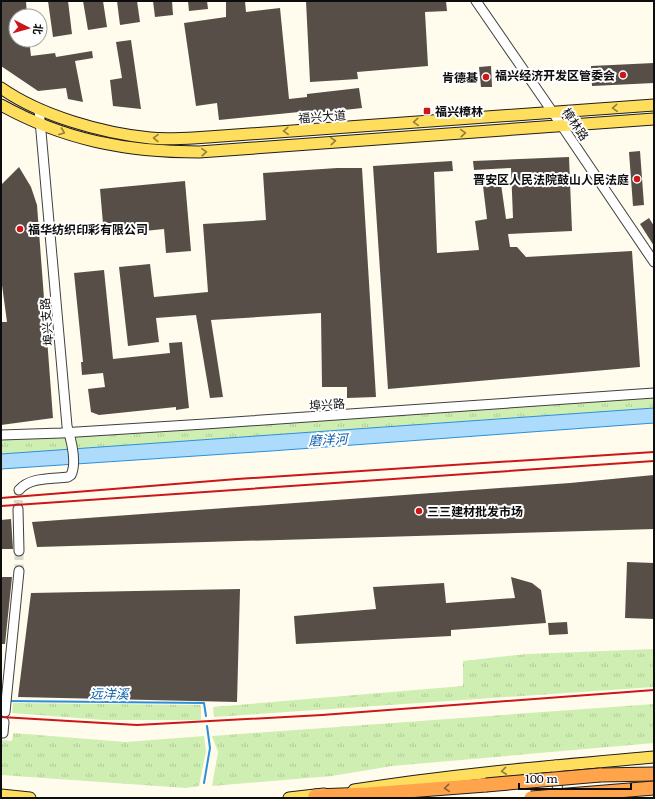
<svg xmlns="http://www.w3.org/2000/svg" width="655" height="799" viewBox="0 0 655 799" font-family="Literata,'Noto Sans SC',serif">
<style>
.grass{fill:url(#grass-tufts)}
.water{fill:#acdbfc;stroke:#2b8fdb}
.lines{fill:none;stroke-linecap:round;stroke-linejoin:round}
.stream{stroke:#2b8fdb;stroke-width:2}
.building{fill:#574e48}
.minor-tunnel{stroke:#dbd8cb;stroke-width:9;stroke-dasharray:9 4.5;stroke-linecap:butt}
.minor-casing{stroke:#404040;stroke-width:11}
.major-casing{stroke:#1e1e1e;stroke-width:13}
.highway-casing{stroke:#1e1e1e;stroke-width:15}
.minor{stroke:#fff;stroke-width:9}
.major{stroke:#ffdd5d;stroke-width:11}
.highway{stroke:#ffa44b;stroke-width:13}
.rail{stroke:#cb1719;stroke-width:2}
.highway-bridge-casing{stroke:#1e1e1e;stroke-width:15;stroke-linecap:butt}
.highway-bridge{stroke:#ffa44b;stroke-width:13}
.oneway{stroke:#927f39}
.oneway2{stroke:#92602f}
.poi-dot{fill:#cb1719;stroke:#fff;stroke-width:1.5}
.labels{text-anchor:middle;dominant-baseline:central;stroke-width:4;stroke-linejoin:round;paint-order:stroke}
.poi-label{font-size:12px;font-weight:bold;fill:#0d0d0d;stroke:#fff;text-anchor:end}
.street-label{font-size:12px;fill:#0d0d0d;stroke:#fff}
.water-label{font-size:13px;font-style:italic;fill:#0a5fac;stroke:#fff}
</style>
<defs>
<pattern id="grass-tufts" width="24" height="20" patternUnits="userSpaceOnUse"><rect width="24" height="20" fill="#cfeeb2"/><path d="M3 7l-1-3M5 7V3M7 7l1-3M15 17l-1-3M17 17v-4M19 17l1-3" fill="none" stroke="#b1cb98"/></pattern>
</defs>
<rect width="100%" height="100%" fill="#fffced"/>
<!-- grass -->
<g class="grass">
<polygon points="654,395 654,408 1,454 1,439"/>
<polygon points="654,649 654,687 214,717 213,707 463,686 463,661 527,654"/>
<polygon points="13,703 201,705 201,720 103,720 12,713"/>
<polygon points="654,704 654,743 392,766 332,776 212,786 218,752 212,736"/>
<polygon points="13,733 126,742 204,736 206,751 199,786 186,788 1,775 1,740 12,741"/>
</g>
<!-- water -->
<polygon class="water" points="654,408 654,423 271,451 1,469 1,454"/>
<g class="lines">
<!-- stream -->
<g class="stream">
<polyline points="8,701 204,703 206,716"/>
<polyline points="204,783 210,748 207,726"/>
</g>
</g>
<!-- building -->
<g class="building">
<polygon points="1,1 26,1 27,16 16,16 16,40 29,40 31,56 55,53 56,57 92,51 93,58 75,61 83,102 68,99 66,88 38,91 1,66"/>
<polygon points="48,1 68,1 72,34 53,37"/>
<polygon points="83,1 103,1 107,27 88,30"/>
<polygon points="117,1 137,1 140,22 120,25"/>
<polygon points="153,1 172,1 173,15 155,17"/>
<polygon points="188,1 207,1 208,9 189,11"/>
<polygon points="226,1 245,1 246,12 280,8 289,99 307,97 307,94 359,88 362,108 309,114 309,111 219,120 217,103 196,106 184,23 226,17"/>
<polygon points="306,1 446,1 447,11 425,12 428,66 357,72 358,79 310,82"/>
<polygon points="131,40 141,109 113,106 110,80 122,78 116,42"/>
<polygon points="654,63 654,83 592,86 591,66"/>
<polygon points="491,66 492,87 481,87 479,67"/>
<polygon points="640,151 644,205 633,206 629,152"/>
<polygon points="569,157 572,231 508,234 510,247 517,247 526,257 632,251 640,367 388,389 373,166 452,161 453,171 434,172 437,253 479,250 475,221 487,219 483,186 501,184 506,219 513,218 511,168 474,170 473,161"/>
<polygon points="19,167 31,187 37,205 53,418 1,425 1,322 7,322 2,285 1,284 1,185"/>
<polygon points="337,168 362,168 376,397 347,398 347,387 322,387 321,313 211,320 223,397 210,398 196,315 156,318 159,342 128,346 119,267 150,264 154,297 208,292 203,224 266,220 263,173"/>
<polygon points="185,181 191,251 166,253 164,229 104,235 100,189"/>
<polygon points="649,218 654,226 654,246 640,224"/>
<polygon points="104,270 113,359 170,353 169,343 182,342 189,408 176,410 176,407 99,415 91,412 88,389 105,387 103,373 82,375 81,362 83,362 74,273"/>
<polygon points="654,475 654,529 37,547 32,522 570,483"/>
<polygon points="11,519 13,549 1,549 1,520"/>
<polygon points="627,562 654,563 654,619 625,618"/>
<polygon points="1,577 12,577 5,644 1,644"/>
<polygon points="511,577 532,583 541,590 546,623 451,630 451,636 296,644 294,616 376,609 373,587 444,583 446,603 515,598"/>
<polygon points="240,589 237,702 18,697 31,593"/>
<polygon points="567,622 568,634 549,635 548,623"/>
</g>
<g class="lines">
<!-- minor-tunnel -->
<g class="minor-tunnel">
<polyline points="18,509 19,490"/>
<polyline points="19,551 19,571"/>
</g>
<defs>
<g id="minor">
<polyline points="476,1 545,101 654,262"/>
<polyline points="1,435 61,433 205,424 654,393"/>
<path d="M19 490C30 477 51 479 68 477L71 475C77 463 71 439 67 426L39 109"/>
<polyline points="18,509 19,551"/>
<polyline points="5,712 19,571"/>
<polyline points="1,732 3,733 4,722"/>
<polyline points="556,765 558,798"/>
</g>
<g id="major">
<path d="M1 88C41 116 102 133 150 138 169 140 189 138 208 137L654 105"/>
<path d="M1 105C64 140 127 152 199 152L654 119"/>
<path d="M354 790C454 774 554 766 654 757"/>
<polyline points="1,795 30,798"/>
<polyline points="289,798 324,794"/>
</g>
<g id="highway">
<polyline points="600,775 654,774"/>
<polyline points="315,796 368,794 486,785"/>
</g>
</defs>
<!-- minor casing -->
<use href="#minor" class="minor-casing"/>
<!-- major casing -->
<use href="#major" class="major-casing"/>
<!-- highway casing -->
<use href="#highway" class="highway-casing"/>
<!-- minor -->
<use href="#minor" class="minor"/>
<!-- major -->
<use href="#major" class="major"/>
<!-- highway -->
<use href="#highway" class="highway"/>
<!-- rail -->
<g class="rail">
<polyline points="1,498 237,479 654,452"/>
<polyline points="1,506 654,461"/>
<polyline points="1,717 137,725 322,715 654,690"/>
</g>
<defs>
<g id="highway-bridge">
<polyline points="486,785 600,775"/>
<polyline points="531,798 654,788"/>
</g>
</defs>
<!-- highway-bridge casing -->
<use href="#highway-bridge" class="highway-bridge-casing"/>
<!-- highway-bridge -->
<use href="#highway-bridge" class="highway-bridge"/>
</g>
<!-- one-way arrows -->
<defs><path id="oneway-chevron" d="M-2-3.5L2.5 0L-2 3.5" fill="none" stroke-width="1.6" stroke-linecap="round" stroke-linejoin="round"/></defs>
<g class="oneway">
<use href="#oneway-chevron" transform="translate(615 108) rotate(176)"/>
<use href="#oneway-chevron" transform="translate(416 122) rotate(176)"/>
<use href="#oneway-chevron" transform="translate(286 131) rotate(176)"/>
<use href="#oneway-chevron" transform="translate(62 132) rotate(22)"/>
<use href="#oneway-chevron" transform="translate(463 133) rotate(-4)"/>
<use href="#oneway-chevron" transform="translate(156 138) rotate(-178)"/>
<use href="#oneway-chevron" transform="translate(333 141) rotate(-5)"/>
<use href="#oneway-chevron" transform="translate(204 152) rotate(-4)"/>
<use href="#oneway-chevron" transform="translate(504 771) rotate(174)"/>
</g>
<use class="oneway2" href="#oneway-chevron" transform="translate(447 788) rotate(175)"/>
<!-- markers -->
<g class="poi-dot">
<circle cx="623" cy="75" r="4"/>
<circle cx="486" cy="77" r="4"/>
<rect x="423" y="107" width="8" height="8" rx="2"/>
<circle cx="637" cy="179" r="4"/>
<circle cx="20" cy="229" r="4"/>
<circle cx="419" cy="511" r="4"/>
</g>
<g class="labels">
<!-- poi labels -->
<g class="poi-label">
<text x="615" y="75">福兴经济开发区管委会</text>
<text x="478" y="77">肯德基</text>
<text x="435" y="111" text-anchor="start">福兴樟林</text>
<text x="629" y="179">晋安区人民法院鼓山人民法庭</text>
<text x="28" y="229" text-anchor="start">福华纺织印彩有限公司</text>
<text x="427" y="511" text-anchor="start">三三建材批发市场</text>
</g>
<!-- street labels -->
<g class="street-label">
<text transform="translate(322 116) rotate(-4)">福兴大道</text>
<text transform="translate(576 124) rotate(56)">樟林路</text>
<text transform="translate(46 322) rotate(-95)">埠兴支路</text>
<text transform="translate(327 404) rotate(-4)">埠兴路</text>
</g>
<!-- water labels -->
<g class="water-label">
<text transform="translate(328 439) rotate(-3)">磨洋河</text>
<text transform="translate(109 693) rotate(1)">远洋溪</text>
</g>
</g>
<!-- border -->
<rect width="655" height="799" fill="none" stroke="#0d0d0d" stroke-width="4"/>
<!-- north arrow -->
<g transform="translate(28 28) rotate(96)"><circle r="19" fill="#ffffff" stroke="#9e9e9e"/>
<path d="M0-3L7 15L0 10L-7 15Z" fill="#cb1719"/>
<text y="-6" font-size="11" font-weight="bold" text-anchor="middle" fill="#0d0d0d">北</text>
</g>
<!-- scale -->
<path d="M519 783v6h112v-6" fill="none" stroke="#0d0d0d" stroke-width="2"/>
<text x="525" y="783" font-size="12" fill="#0d0d0d" stroke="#ffffff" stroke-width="3" paint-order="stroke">100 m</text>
</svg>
